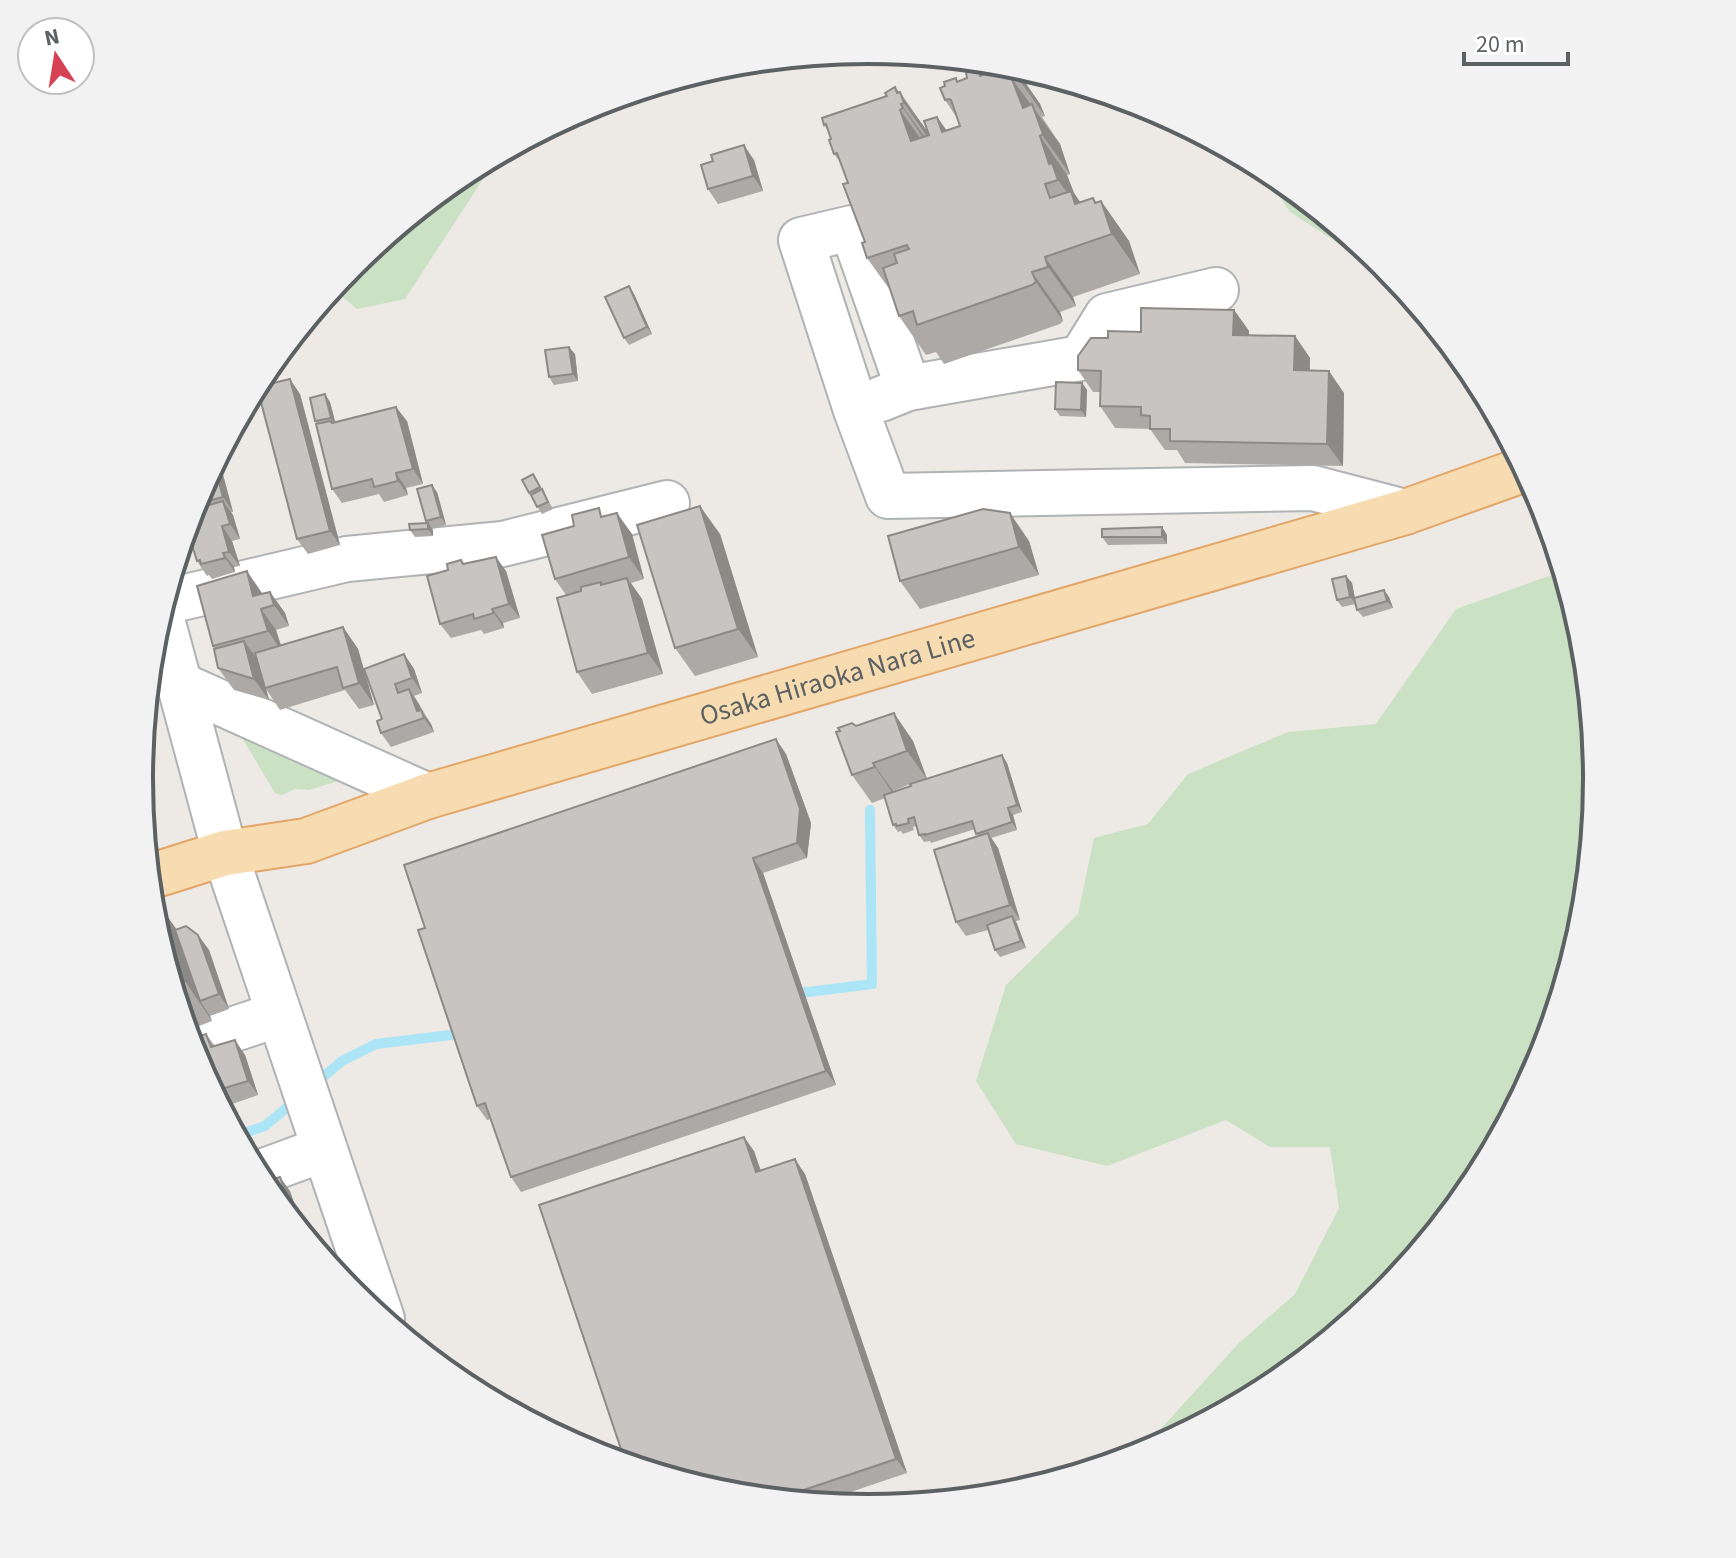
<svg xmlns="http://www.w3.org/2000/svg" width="1736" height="1558" viewBox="0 0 1736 1558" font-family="'Source Sans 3',sans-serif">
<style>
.green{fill:#cae2c3}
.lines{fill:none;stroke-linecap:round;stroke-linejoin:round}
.stream{stroke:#abe5f6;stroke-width:10}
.minor-casing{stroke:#afb3b5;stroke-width:48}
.major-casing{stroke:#e2a668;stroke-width:48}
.minor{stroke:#fff;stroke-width:44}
.major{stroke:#f6dcb0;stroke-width:44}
.wall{fill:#aca9a6;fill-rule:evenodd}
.shaded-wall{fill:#8c8987}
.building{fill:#c8c4c1;stroke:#8c8987;stroke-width:2}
.labels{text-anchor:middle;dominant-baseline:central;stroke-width:8;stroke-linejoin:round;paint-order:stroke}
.street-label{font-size:28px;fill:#5c6163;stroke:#fff}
.rim{fill:none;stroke:#5c6163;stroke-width:4}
</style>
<rect width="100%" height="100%" fill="#ede9e4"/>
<!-- green -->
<g class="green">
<polygon points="500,153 405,299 357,309 332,288 353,263 463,173"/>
<polygon points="1260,166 1273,173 1384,264 1391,273 1387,275 1290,212"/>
<polygon points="1563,571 1583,637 1597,779 1583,922 1541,1058 1474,1184 1383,1295 1273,1385 1155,1448 1156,1434 1239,1343 1295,1294 1339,1208 1330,1147 1270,1147 1226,1120 1107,1166 1016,1144 976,1081 1006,985 1078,914 1094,838 1148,824 1188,774 1288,732 1376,724 1456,609"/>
<polygon points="241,736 352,777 309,790 295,789 282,795 275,793"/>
</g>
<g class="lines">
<!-- stream -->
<g class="stream">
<polyline points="792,994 872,984 870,810"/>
<polyline points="316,1083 342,1061 376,1044 467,1033"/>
<polyline points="236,1136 265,1126 297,1099"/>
</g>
<defs>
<g id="minor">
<polyline points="908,388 852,228 801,240 856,410 888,496 1313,488 1405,512"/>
<polyline points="881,399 908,388 1081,358 1107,316 1216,290"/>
<polyline points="164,602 347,559 503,544 667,503"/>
<polyline points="160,612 225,853 382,1319"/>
<polyline points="181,685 428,796"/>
<polyline points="190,1044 279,1014"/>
<polyline points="256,1174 324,1149"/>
</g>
<g id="major">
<path id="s1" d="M149 877 225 853 306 841 428 796 1405 512 1525 469"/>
</g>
</defs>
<!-- minor casing -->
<use href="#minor" class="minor-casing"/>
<!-- major casing -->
<use href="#major" class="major-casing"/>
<!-- minor -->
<use href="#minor" class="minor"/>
<!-- major -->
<use href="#major" class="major"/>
</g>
<!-- wall -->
<g class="wall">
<polygon points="1013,65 1040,104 1045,116 1042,117 1060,144 1070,174 1067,175 1074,193 1080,202 1093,198 1097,203 1101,201 1129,241 1140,274 1073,297 1076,306 1060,312 1063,321 1060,324 944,364 936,352 926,355 899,316 890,290 867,258 865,242 848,183 842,165 834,154 831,139 829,132 824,125 900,92 927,131 947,130 960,126 957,118 945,100 945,86 967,78 978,67 983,75"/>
<polygon points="754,160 763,191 718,204 708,189"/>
<polygon points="634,294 652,334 629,345 624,338"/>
<polygon points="1234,310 1249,331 1249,335 1295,336 1310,358 1310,371 1344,393 1343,466 1185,463 1177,450 1165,450 1150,429 1115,428 1100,406 1100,392 1093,392 1078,370 1108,338 1141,332"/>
<polygon points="575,354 578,381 554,385 549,377"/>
<polygon points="1082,383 1087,390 1086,417 1060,416 1055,409"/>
<polygon points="300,394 340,545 308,554 297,539"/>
<polygon points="330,402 335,422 407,421 423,484 406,488 408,495 384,502 379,494 342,503 332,489 317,424 315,421"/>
<polygon points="217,458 219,460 233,512 231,512 233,515 240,539 232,541 240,566 234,567 235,572 212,579 209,575 207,576 197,561 195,554 185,540 184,536 195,500"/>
<polygon points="533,474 553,509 542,514 529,493"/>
<polygon points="437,492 446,525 432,529 433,536 415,537 410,530 427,523 426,521"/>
<polygon points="604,516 632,534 644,579 631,583 642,599 663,674 592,694 577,672 566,595 555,579"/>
<polygon points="1162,527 1167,535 1167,544 1108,545 1102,537"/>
<polygon points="720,534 758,657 695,676 675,648"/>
<polygon points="1029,541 1039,575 920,609 900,581"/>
<polygon points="461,560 464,564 506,571 520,618 503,623 504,628 484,634 481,630 451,638 440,624 448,570"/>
<polygon points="1346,576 1352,583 1356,604 1342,607 1337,600"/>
<polygon points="270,592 285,613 289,626 276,630 281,645 343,627 358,649 374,705 359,709 345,690 280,710 266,689 269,700 234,690 218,668 213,646 262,594"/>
<polygon points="1389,597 1393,608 1363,617 1357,610"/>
<polygon points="404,654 414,669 422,693 414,696 431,724 434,732 391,747 381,733 382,719"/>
<path d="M856 726 913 741 927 779 1007 763 1022 812 1013 815 1017 830 991 838 998 848 1020 920 1016 921 1026 948 1000 957 995 950 988 930 966 936 956 922 978 836 975 829 931 843 930 841 924 842 919 835 916 826 913 827 914 830 903 834 901 831 898 832 893 825 885 798 872 803 852 775ZM910 784 911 786 893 792V791Z"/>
<polygon points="786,754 811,823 807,858 763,873 836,1085 521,1192 511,1177 491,1119 487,1120 477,1106 425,928"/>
<polygon points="157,902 176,930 198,935 209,950 229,1009 210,1016 212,1021 186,1031 153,921"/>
<polygon points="206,1034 215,1046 245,1055 258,1095 232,1104 233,1106 223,1111 194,1058"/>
<polygon points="754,1151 761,1171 805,1174 907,1473 818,1503 725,1494"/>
</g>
<!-- shaded-wall -->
<g class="shaded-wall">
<polygon points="1013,65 1040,104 1045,116 1017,77"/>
<polygon points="1012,79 1060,144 1070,174 1023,108"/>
<polygon points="895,87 927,131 931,142 897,93"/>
<polygon points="901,104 929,143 930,148 903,108"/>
<polygon points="900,110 928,149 911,141"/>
<polygon points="937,117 965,156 942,132"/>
<polygon points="1040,136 1067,175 1074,193 1099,230 1086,219 1058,180 1049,164"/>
<polygon points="744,145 754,160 763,191 753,176"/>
<polygon points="1093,198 1106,216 1101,201 1129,241 1140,274 1112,234"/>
<polygon points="1045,257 1073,297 1076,306 1048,267"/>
<polygon points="1032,272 1060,312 1063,321 1036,282"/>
<polygon points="629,286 634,294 652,334 647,327"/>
<polygon points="1234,310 1249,331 1248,356 1233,335"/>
<polygon points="1295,336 1310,358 1309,392 1294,370"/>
<polygon points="569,347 575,354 578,381 573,374"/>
<polygon points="1329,371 1344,393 1343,466 1327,444"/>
<polygon points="290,379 300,394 340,545 330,531"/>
<polygon points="1082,383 1087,390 1086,417 1081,410"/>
<polygon points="325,394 330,402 336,425 331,418"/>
<polygon points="396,407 407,421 423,484 413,469"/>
<polygon points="217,458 219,460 233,512 223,497 214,464"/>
<polygon points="396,473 406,488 408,495 398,481"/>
<polygon points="432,485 437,492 446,525 441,517"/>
<polygon points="223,501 233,515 240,539 230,524"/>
<polygon points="700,506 720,534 758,657 738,629"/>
<polygon points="617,513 632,534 644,579 629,557"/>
<polygon points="1010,513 1029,541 1039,575 1019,547"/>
<polygon points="428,523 433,530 433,536 428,529"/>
<polygon points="222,526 232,541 240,566 229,552"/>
<polygon points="1162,527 1167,535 1167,544 1162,537"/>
<polygon points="223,553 234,567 235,572 225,558"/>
<polygon points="496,557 506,571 520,618 509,604"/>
<polygon points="247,571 262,593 266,607 253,596"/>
<polygon points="1346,576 1352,583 1356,604 1350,597"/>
<polygon points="627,578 642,599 663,674 648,653"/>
<polygon points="1384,590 1389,597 1393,608 1387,601"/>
<polygon points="270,592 285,613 289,626 274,605"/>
<polygon points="261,609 276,630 283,653 268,631"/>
<polygon points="492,609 503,623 504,628 494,613"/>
<polygon points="343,627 358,649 374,705 359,683"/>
<polygon points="244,641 259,662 269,700 254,679"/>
<polygon points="404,654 414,669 422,693 412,678"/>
<polygon points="409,689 419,704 422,712 431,724 434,732 424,718 417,711"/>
<polygon points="894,713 913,741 927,779 907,751"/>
<polygon points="776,739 786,754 811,823 807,858 797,843"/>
<polygon points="1002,755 1007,763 1022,812 1017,805"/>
<polygon points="873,763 893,791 894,795 875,767"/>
<polygon points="1008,808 1013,815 1017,830 1012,822"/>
<polygon points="988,833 998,848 1020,920 1010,905"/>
<polygon points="753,858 763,873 836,1085 826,1071"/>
<polygon points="157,902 185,941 200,1001 210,1016 212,1021 185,981"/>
<polygon points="1012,916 1017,924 1026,948 1021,941"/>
<polygon points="198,935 209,950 229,1009 219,994"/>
<polygon points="235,1040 245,1055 258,1095 248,1081"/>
<polygon points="744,1137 754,1151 766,1187 756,1172"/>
<polygon points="795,1159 805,1174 907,1473 896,1459"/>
<polygon points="280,1177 290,1191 307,1239 298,1228"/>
</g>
<!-- building -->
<g class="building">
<polygon points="1013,65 1017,77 1012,79 1023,108 1032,104 1043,134 1040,136 1049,164 1052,163 1058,180 1045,184 1050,198 1071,191 1075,204 1093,198 1095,203 1101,201 1112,234 1045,257 1048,267 1032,272 1036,282 1032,285 917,325 913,311 899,316 883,268 897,263 894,254 909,249 907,245 867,258 862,243 865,242 843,184 848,183 837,153 834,154 829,140 831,139 826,124 824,125 822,118 887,96 885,93 895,87 897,93 900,92 904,103 901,104 903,108 900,110 911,141 929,135 924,121 937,117 942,132 960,126 951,100 949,99 945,100 940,88 945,86 944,82 956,78 957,82 967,78 966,72 978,67 980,76"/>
<polygon points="744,145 753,176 708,189 701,165 713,161 711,155"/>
<polygon points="629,286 647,327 624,338 605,297"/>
<polygon points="1141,308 1234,310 1233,335 1295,336 1294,370 1329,371 1327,444 1170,441 1170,429 1150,429 1150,416 1141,415 1141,407 1100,406 1101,371 1078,370 1078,356 1091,338 1108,338 1108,331 1141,332"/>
<polygon points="569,347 573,374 549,377 545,350"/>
<polygon points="290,379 330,531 297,539 257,387"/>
<polygon points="1056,382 1082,383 1081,410 1055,409"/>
<polygon points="325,394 331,418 315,421 310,398"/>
<polygon points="396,407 413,469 396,473 398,481 374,487 372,479 332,489 316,424 331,421 332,423"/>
<polygon points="214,464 223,497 193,505 195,500"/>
<polygon points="533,474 540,487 529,493 522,480"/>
<polygon points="432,485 441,517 426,521 417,489"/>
<polygon points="542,489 548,502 537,507 531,495"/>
<polygon points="223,501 230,524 222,526 229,552 223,553 225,558 201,564 200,560 197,561 190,539 185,540 184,536 192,510"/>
<polygon points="700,506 738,629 675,648 637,525"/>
<polygon points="599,508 601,517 617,513 629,557 555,579 542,535 574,526 572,515"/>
<polygon points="983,509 1010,513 1019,547 900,581 888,536"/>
<polygon points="428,523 428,529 410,530 409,524"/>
<polygon points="1162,527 1162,537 1102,537 1102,529"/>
<polygon points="496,557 509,604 492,609 494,613 474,619 473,614 440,624 427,576 448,570 447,564 461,560 463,564"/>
<polygon points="247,571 253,596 270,592 274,605 261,609 268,631 213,646 197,586"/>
<polygon points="1346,576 1350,597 1337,600 1332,579"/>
<polygon points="627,578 648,653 577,672 557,598 581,591 581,587 601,582 601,585"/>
<polygon points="1384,590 1387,601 1357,610 1354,598"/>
<polygon points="343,627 359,683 343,688 337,667 265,688 255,653"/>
<polygon points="244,641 254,679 218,668 214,649"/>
<polygon points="404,654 412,678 395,684 398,693 409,689 417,711 421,710 424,718 381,733 377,721 382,719 364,669"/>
<polygon points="894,713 907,751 873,763 875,767 852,775 836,732 840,731 838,728 852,723 856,726"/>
<polygon points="776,739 800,809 797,843 753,858 826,1071 511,1177 485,1103 477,1106 418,930 425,928 404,865"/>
<polygon points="1002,755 1017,805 1008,808 1012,822 976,834 972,821 925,835 925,834 919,835 914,817 908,819 909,823 897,826 896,824 893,825 884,795 911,786 910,784"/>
<polygon points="988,833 1010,905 956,922 934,850"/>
<polygon points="157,902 185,981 173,986 153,921 151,904"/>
<polygon points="1012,916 1021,941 995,950 987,925"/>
<polygon points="186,926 198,935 219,994 200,1001 175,930"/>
<polygon points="206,1034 211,1047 235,1040 248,1081 221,1089 223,1092 215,1096 194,1058 189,1040"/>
<polygon points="744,1137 756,1172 795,1159 896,1459 777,1499 725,1494 626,1464 539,1205"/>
<polygon points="280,1177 298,1228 261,1183"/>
</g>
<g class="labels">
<!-- street labels -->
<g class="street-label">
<text stroke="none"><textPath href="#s1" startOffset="718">Osaka Hiraoka Nara Line</textPath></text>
</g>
</g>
<!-- crop -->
<path d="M0 0H1736V1558H0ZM153 779a715 715 0 1 1 1430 0a715 715 0 1 1-1430 0Z" fill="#f2f2f3" fill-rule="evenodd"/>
<path class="rim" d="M153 779a715 715 0 1 1 1430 0a715 715 0 1 1-1430 0Z"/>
<!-- north arrow -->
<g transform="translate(56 56) rotate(348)"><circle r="38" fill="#ffffff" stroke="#bec0c1" stroke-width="2"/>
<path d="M0-6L14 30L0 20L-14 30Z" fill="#d64154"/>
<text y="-12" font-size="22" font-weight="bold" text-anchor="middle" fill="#5c6163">N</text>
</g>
<!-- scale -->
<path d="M1464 52v12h104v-12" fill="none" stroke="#5c6163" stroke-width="4"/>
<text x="1476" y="52" font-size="24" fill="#5c6163" stroke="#ffffff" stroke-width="6" paint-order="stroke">20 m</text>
</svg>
